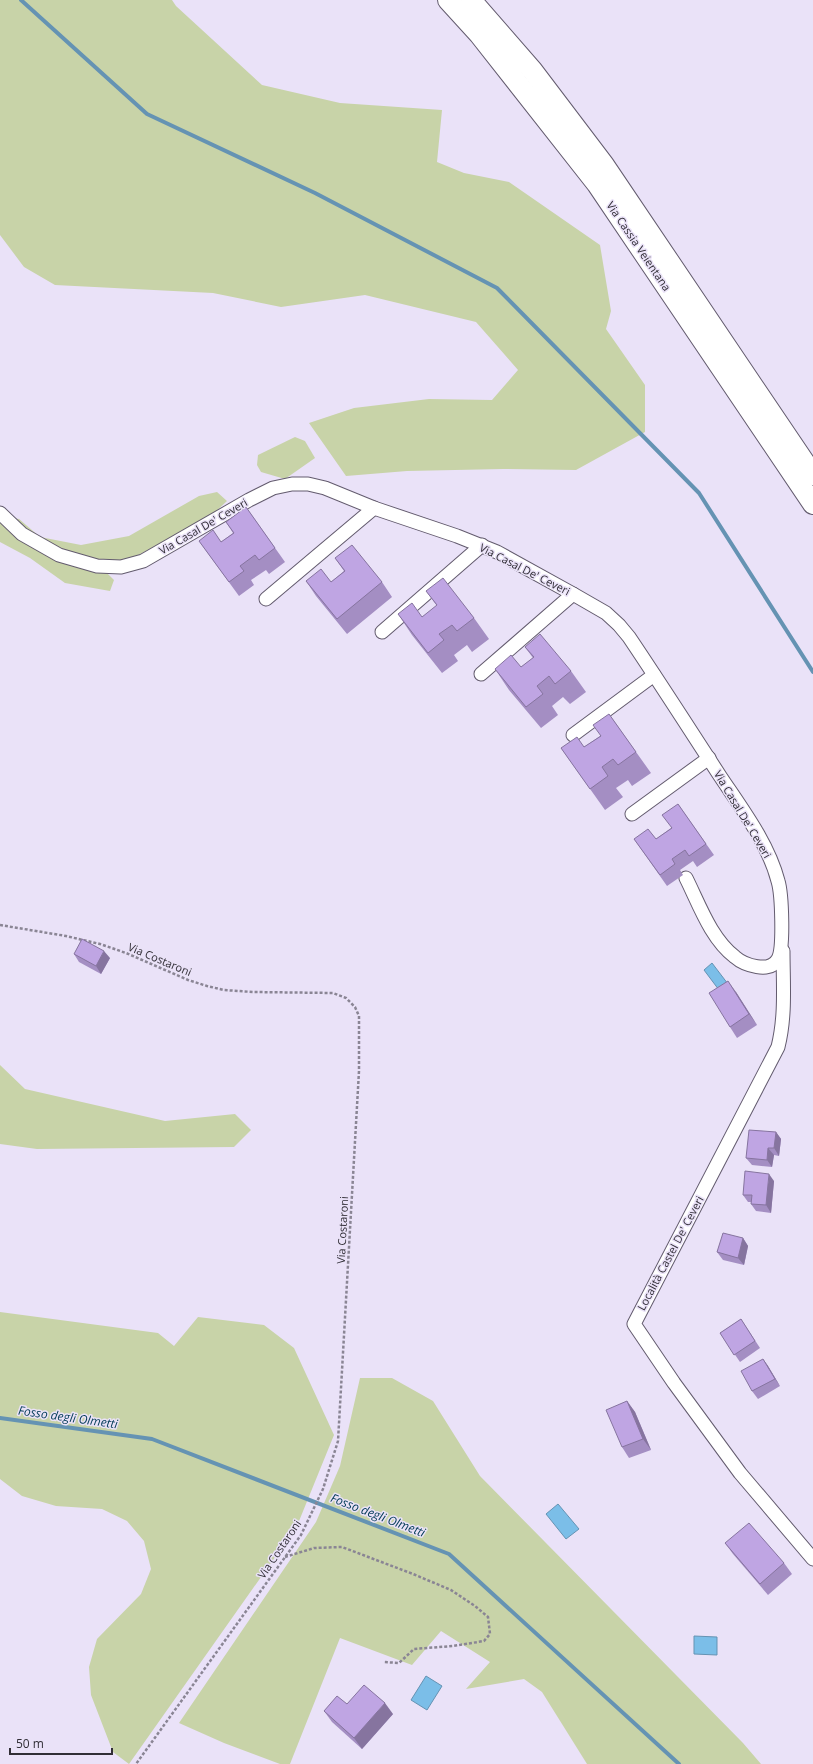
<svg xmlns="http://www.w3.org/2000/svg" width="813" height="1764" viewBox="0 0 813 1764" font-family="'Open Sans',sans-serif">
<style>
.green{fill:#c8d3a8}
.water{fill:#7bbee8;stroke:#6593b3}
.lines{fill:none;stroke-linecap:round;stroke-linejoin:round}
.stream{stroke:#6593b3;stroke-width:4}
.minor-casing{stroke:#635b6e;stroke-width:15}
.highway-casing{stroke:#635b6e;stroke-width:22}
.path{stroke:#8a8594;stroke-width:2.5;stroke-dasharray:3 2;stroke-linecap:butt}
.minor{stroke:#fff;stroke-width:13}
.highway{stroke:#fff;stroke-width:20}
.wall{fill:#a48ec3}
.shaded-wall{fill:#86749f}
.building{fill:#bfa5e3;stroke:#86749f}
.labels{text-anchor:middle;dominant-baseline:central;stroke-width:3;stroke-linejoin:round;paint-order:stroke}
.street-label{font-size:11px;fill:#312e36;stroke:#eae2f8}
.water-label{font-size:12px;font-style:italic;fill:#003a55;stroke:#eae2f8}
</style>
<rect width="100%" height="100%" fill="#eae2f8"/>
<!-- green -->
<g class="green">
<polygon points="0,0 172,0 176,6 262,85 340,103 442,110 437,162 464,173 509,182 600,245 611,311 606,329 645,385 645,432 576,470 503,469 407,471 346,476 309,423 354,408 429,399 492,400 518,370 476,322 365,295 281,307 213,293 55,285 24,267 0,235"/>
<polygon points="295,437 305,441 315,458 285,479 261,472 257,465 258,455"/>
<polygon points="217,492 227,501 212,515 133,558 101,567 114,580 110,591 65,583 30,558 0,542 0,516 19,519 40,537 81,545 129,536 199,496"/>
<polygon points="0,1065 25,1089 165,1121 235,1114 251,1130 234,1147 37,1149 0,1144"/>
<polygon points="0,1312 158,1333 174,1346 198,1317 264,1325 294,1348 334,1435 297,1526 129,1764 113,1752 91,1695 89,1667 97,1639 141,1594 151,1569 144,1541 127,1521 102,1509 56,1506 22,1496 0,1479"/>
<polygon points="360,1378 392,1378 433,1401 480,1476 743,1743 761,1764 587,1764 542,1692 524,1679 466,1689 490,1662 441,1631 412,1665 340,1638 290,1764 280,1764 224,1743 179,1723 316,1522 340,1466"/>
</g>
<!-- water -->
<g class="water">
<polygon points="712,963 728,984 719,990 704,970"/>
<polygon points="558,1504 579,1529 566,1539 546,1514"/>
<polygon points="694,1636 717,1637 717,1655 694,1654"/>
<polygon points="426,1676 442,1686 427,1710 411,1700"/>
</g>
<g class="lines">
<!-- stream -->
<g class="stream">
<polyline points="21,0 147,114 315,193 497,288 699,493 813,672"/>
<polyline points="0,1418 152,1439 449,1554 679,1764"/>
</g>
<defs>
<g id="minor">
<path d="M0 513 22 534 59 555 97 566 121 567 143 561 249 500 273 488 292 484H308L325 488 374 508 457 536 497 552 573 594 606 613 619 625 629 637C660 683 690 730 720 776 742 809 768 843 778 881 782 894 784 949 778 959 770 974 744 965 735 957 711 939 699 904 686 878"/>
<polyline points="266,599 374,508"/>
<polyline points="382,632 482,545"/>
<polyline points="481,674 573,594"/>
<polyline points="573,735 654,675"/>
<polyline points="632,814 709,758"/>
<path d="M783 951C783 983 786 1015 778 1047L634 1324 674 1383 740 1473 813 1559"/>
</g>
<g id="highway">
<polyline points="448,0 479,34 597,184 813,504"/>
<polyline points="471,0 532,70 604,165 813,475"/>
</g>
</defs>
<!-- minor casing -->
<use href="#minor" class="minor-casing"/>
<!-- highway casing -->
<use href="#highway" class="highway-casing"/>
<!-- path -->
<g class="path">
<polyline points="0,925 66,936 100,944 126,953 188,980 207,986 224,990 253,992 333,993 346,998 355,1007 359,1016 359,1071 338,1441 323,1489 301,1535 136,1764"/>
<polyline points="285,1557 314,1548 342,1547 413,1574 451,1590 475,1606 488,1617 490,1634 484,1641 453,1646 414,1649 399,1663 384,1662"/>
</g>
<!-- minor -->
<use href="#minor" class="minor"/>
<!-- highway -->
<use href="#highway" class="highway"/>
</g>
<!-- wall -->
<g class="wall">
<polygon points="246,507 285,562 269,574 266,570 251,580 254,585 239,596 199,541 221,542 233,533 226,522"/>
<polygon points="335,558 382,582 392,597 347,634 316,596 306,581 331,582 344,571"/>
<polygon points="426,591 474,618 489,639 472,652 467,645 454,655 458,661 442,673 412,635 398,614 422,617 437,606"/>
<polygon points="525,647 571,671 586,692 570,704 563,697 552,706 558,715 541,728 509,690 495,669 521,667 533,658"/>
<polygon points="609,714 651,773 632,786 628,780 616,788 623,797 605,810 561,748 584,747 600,736"/>
<polygon points="678,804 714,855 697,867 693,861 680,870 683,875 667,886 634,839 656,839 671,828"/>
<polygon points="74,954 110,958 101,974 79,962"/>
<polygon points="736,992 757,1025 737,1038 730,1027"/>
<polygon points="776,1132 781,1139 779,1156 774,1155 772,1167 752,1165 746,1158"/>
<polygon points="774,1181 771,1213 756,1211 751,1204 751,1202 748,1202 743,1195"/>
<polygon points="743,1238 748,1246 744,1265 723,1260 717,1252"/>
<polygon points="741,1319 760,1348 740,1362 720,1333"/>
<polygon points="763,1359 768,1366 780,1386 758,1399 752,1391"/>
<polygon points="627,1401 635,1412 651,1450 629,1458 622,1447"/>
<polygon points="725,1543 784,1563 792,1574 768,1595 733,1554"/>
<polygon points="347,1704 393,1714 362,1749 332,1722 324,1711"/>
</g>
<!-- shaded-wall -->
<g class="shaded-wall">
<polygon points="104,951 110,958 101,974 96,966"/>
<polygon points="728,981 736,992 757,1025 749,1014"/>
<polygon points="776,1132 781,1139 779,1156 774,1148"/>
<polygon points="768,1148 774,1155 772,1167 767,1160"/>
<polygon points="769,1174 774,1181 771,1213 766,1205"/>
<polygon points="743,1238 748,1246 744,1265 738,1258"/>
<polygon points="763,1359 768,1366 780,1386 775,1379"/>
<polygon points="627,1401 635,1412 651,1450 643,1439"/>
<polygon points="385,1703 393,1714 362,1749 354,1738"/>
</g>
<!-- building -->
<g class="building">
<polygon points="246,507 275,548 259,560 255,555 240,566 244,571 229,582 199,541 213,530 221,542 234,533 226,522"/>
<polygon points="352,545 382,582 337,619 306,581 321,569 331,582 345,571 335,558"/>
<polygon points="443,578 474,618 457,631 452,625 439,634 444,640 428,653 398,614 412,603 422,617 437,605 426,591"/>
<polygon points="540,634 571,671 555,684 549,676 537,686 543,694 526,707 495,669 511,655 521,667 534,657 525,647"/>
<polygon points="609,714 636,752 618,765 613,759 602,767 608,776 590,789 561,748 577,737 584,747 601,736 593,725"/>
<polygon points="678,804 706,844 689,856 685,850 672,859 675,864 660,875 634,839 648,829 656,839 672,828 662,815"/>
<polygon points="82,939 104,951 96,966 74,954"/>
<polygon points="728,981 749,1014 730,1027 709,993"/>
<polygon points="749,1130 776,1132 774,1148 768,1148 767,1160 746,1158"/>
<polygon points="745,1171 769,1174 766,1205 751,1204 752,1195 743,1195"/>
<polygon points="723,1233 743,1238 738,1258 717,1252"/>
<polygon points="741,1319 755,1341 734,1355 720,1333"/>
<polygon points="763,1359 775,1379 752,1391 741,1371"/>
<polygon points="627,1401 643,1439 622,1447 606,1410"/>
<polygon points="749,1523 784,1563 760,1584 725,1543"/>
<polygon points="364,1685 385,1703 354,1738 324,1711 337,1696 347,1704"/>
</g>
<g class="labels">
<!-- street labels -->
<g class="street-label">
<text transform="translate(639 246) rotate(56)">Via Cassia Veientana</text>
<text transform="translate(203 526) rotate(-30)">Via Casal De' Ceveri</text>
<text transform="translate(525 569) rotate(27)">Via Casal De' Ceveri</text>
<text transform="translate(743 814) rotate(59)">Via Casal De' Ceveri</text>
<text transform="translate(160 959) rotate(23)">Via Costaroni</text>
<text transform="translate(342 1230) rotate(-87)">Via Costaroni</text>
<text transform="translate(670 1253) rotate(-62)">Località Castel De' Ceveri</text>
<text transform="translate(279 1549) rotate(-56)">Via Costaroni</text>
</g>
<!-- water labels -->
<g class="water-label">
<text transform="translate(68 1417) rotate(8)">Fosso degli Olmetti</text>
<text transform="translate(378 1515) rotate(21)">Fosso degli Olmetti</text>
</g>
</g>
<!-- scale -->
<path d="M10 1748v6h102v-6" fill="none" stroke="#312e36" stroke-width="2"/>
<text x="16" y="1748" font-size="12" fill="#312e36" stroke="#eae2f8" stroke-width="3" paint-order="stroke">50 m</text>
</svg>
